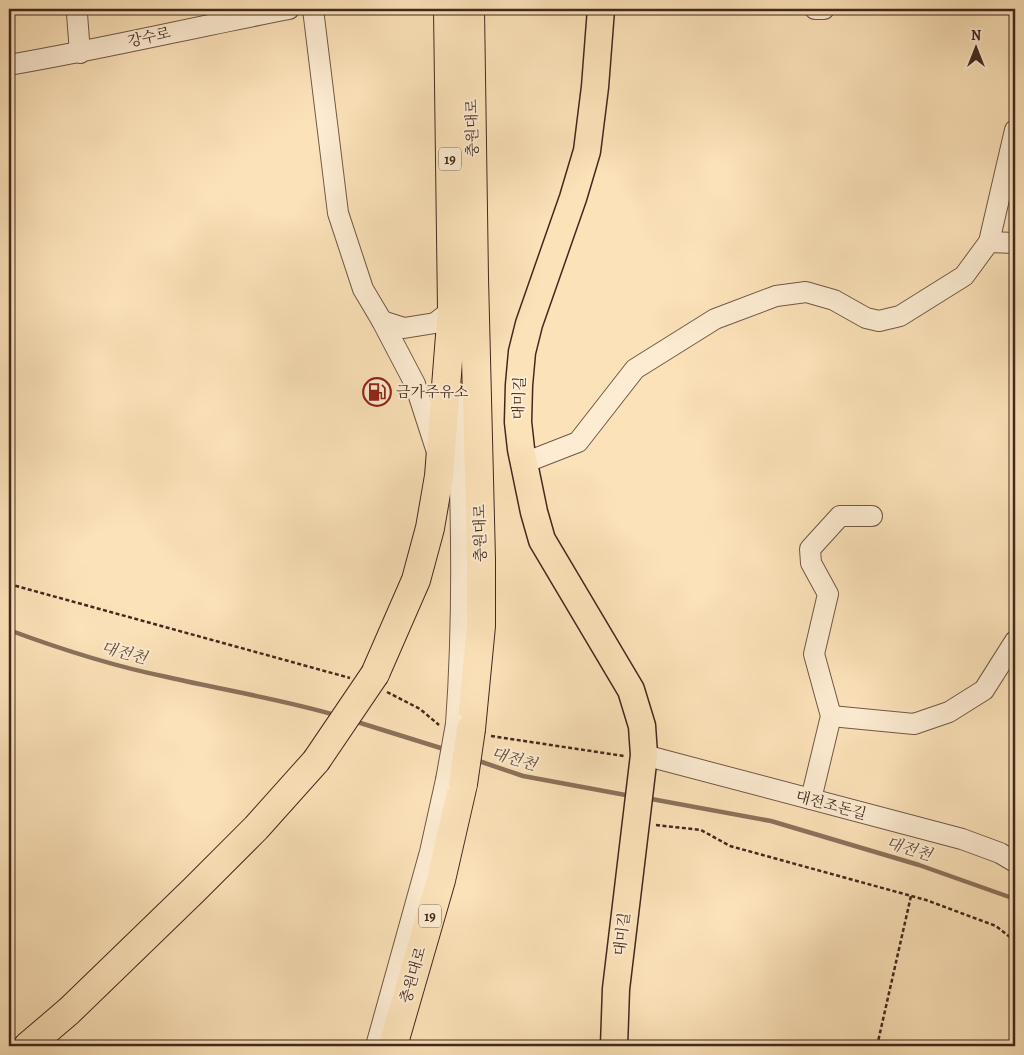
<svg xmlns="http://www.w3.org/2000/svg" width="1024" height="1055" viewBox="0 0 1024 1055" font-family="Alegreya,'Noto Serif KR',serif">
<style>
.lines{fill:none;stroke-linecap:round;stroke-linejoin:round}
.stream{stroke:#8b725c;stroke-width:4.5}
.minor-casing{stroke:#705746;stroke-width:22}
.major-casing{stroke:#41291f;stroke-width:29}
.highway-casing{stroke:#41291f;stroke-width:30}
.path{stroke:#41291f;stroke-width:2.5;stroke-dasharray:4 2.5;stroke-linecap:butt}
.minor{stroke:#fdecd2;stroke-width:20}
.major{stroke:#fce2b9;stroke-width:26}
.highway{stroke:#fce2b9;stroke-width:28}
.minor-bridge-casing{stroke:#705746;stroke-width:22;stroke-linecap:butt}
.highway-bridge-casing{stroke:#41291f;stroke-width:30;stroke-linecap:butt}
.minor-bridge{stroke:#fdecd2;stroke-width:20}
.highway-bridge{stroke:#fce2b9;stroke-width:28}
.labels{text-anchor:middle;dominant-baseline:central;stroke-width:4;stroke-linejoin:round;paint-order:stroke}
.shield{fill:#fdecd2;stroke:#796455;stroke-width:1}
.shield-label{font-size:14px;font-weight:bold;fill:#41291f}
.street-label{font-size:15px;fill:#41291f;stroke:#fdecd2}
.poi-label{font-size:15px;fill:#41291f;stroke:#fdecd2;text-anchor:start}
.water-label{font-size:16px;font-style:italic;fill:#664e3e;stroke:#fdecd2}
</style>
<rect width="100%" height="100%" fill="#fce2b9"/>
<filter id="stains"><feTurbulence type="fractalNoise" baseFrequency=".004" numOctaves="4"/><feColorMatrix values="0 0 0 0 .2 0 0 0 0 .09 0 0 0 0 .02 0 0 0 .5 -.17"/></filter>
<radialGradient id="worn" r=".72"><stop offset=".6" stop-color="#630" stop-opacity="0"/><stop offset="1" stop-color="#630" stop-opacity=".3"/></radialGradient>
<g class="lines">
<!-- stream -->
<g class="stream">
<path d="M9 630C60 649 113 666 167 677 223 690 280 699 335 715"/>
<polyline points="354,721 447,750"/>
<polyline points="476,760 523,776 631,796"/>
<polyline points="646,798 771,821 919,865 1015,899"/>
</g>
<defs>
<g id="minor">
<polyline points="79,9 77,14 80,53"/>
<polyline points="313,9 338,213 363,289 382,321"/>
<polyline points="815,9 824,9"/>
<path d="M9 65C103 49 195 27 289 9"/>
<polyline points="989,242 1015,243"/>
<path d="M456 392C462 502 464 614 456 724"/>
<polyline points="437,452 415,384 382,321 404,328 435,323 452,310"/>
<polyline points="524,463 578,442 635,369 715,319 776,296 806,292 834,300 866,318 879,321 900,316 964,276 989,242 1015,130"/>
<polyline points="831,716 914,724 949,712 984,690 1015,641"/>
<polyline points="644,755 962,839 1000,853 1015,862"/>
<polyline points="811,799 831,716 814,654 828,594 811,563 810,549 840,516 872,516"/>
<polyline points="376,1046 430,852 446,780"/>
</g>
<polyline id="major" points="601,9 595,87 587,151 573,198 529,324 522,352 519,385 518,422 521,449 534,512 542,540 631,690 642,726 644,755 616,989 614,1046"/>
<g id="highway">
<polyline points="470,9 474,278 481,559 481,626 471,729"/>
<polyline points="375,674 416,580 430,528 439,476 452,310 448,9"/>
<polyline points="28,1046 69,1011 194,890 256,828 316,761"/>
<polyline points="393,1046 441,880 463,784"/>
</g>
</defs>
<!-- minor casing -->
<use href="#minor" class="minor-casing"/>
<!-- major casing -->
<use href="#major" class="major-casing"/>
<!-- highway casing -->
<use href="#highway" class="highway-casing"/>
<!-- path -->
<g class="path">
<polyline points="9,584 350,678"/>
<polyline points="387,692 420,709 439,725"/>
<polyline points="491,736 624,756"/>
<polyline points="656,825 701,830 730,846 926,900 996,926 1015,941"/>
<polyline points="877,1046 911,896"/>
</g>
<!-- minor -->
<use href="#minor" class="minor"/>
<!-- major -->
<use href="#major" class="major"/>
<!-- highway -->
<use href="#highway" class="highway"/>
<defs>
<polyline id="minor-bridge" points="446,780 456,724"/>
<g id="highway-bridge">
<polyline points="316,761 375,674"/>
<polyline points="463,784 471,729"/>
</g>
</defs>
<!-- minor-bridge casing -->
<use href="#minor-bridge" class="minor-bridge-casing"/>
<!-- highway-bridge casing -->
<use href="#highway-bridge" class="highway-bridge-casing"/>
<!-- minor-bridge -->
<use href="#minor-bridge" class="minor-bridge"/>
<!-- highway-bridge -->
<use href="#highway-bridge" class="highway-bridge"/>
</g>
<!-- icons -->
<defs>
<symbol id="fuel-ring" viewBox="-11 -11 22 22"><circle r="9.5" fill="#fdecd2" stroke="#8f2418" stroke-width="1.5"/><path d="M-5.5-6h7V0h2V4h1.3V-2.5L3-4.5l.8-.8L6-3V5H2.5V1h-1V6h-7ZM-4.2-4.7v3.2H.2V-4.7Z" fill="#8f2418"/></symbol>
</defs>
<g fill-rule="evenodd">
<use href="#fuel-ring" x="361" y="376" width="32" height="32"/>
</g>
<g class="labels">
<!-- shield labels -->
<g class="shield">
<rect x="439" y="147.5" width="22" height="23" rx="4"/>
<rect x="419" y="904.5" width="22" height="23" rx="4"/>
</g>
<g class="shield-label">
<text x="450" y="159">19</text>
<text x="430" y="916">19</text>
</g>
<!-- street labels -->
<g class="street-label">
<text transform="translate(149 37) rotate(-13)">강수로</text>
<text transform="translate(472 128) rotate(-91)">충원대로</text>
<text transform="translate(519 398) rotate(-88)">대미길</text>
<text transform="translate(480 533) rotate(-91)">충원대로</text>
<text transform="translate(831 805) rotate(15)">대전조돈길</text>
<text transform="translate(622 934) rotate(-83)">대미길</text>
<text transform="translate(413 975) rotate(-74)">충원대로</text>
</g>
<!-- poi labels -->
<g class="poi-label">
<text x="396" y="392">금가주유소</text>
</g>
<!-- water labels -->
<g class="water-label">
<text transform="translate(124 653) rotate(15)">대전천</text>
<text transform="translate(514 759) rotate(16)">대전천</text>
<text transform="translate(909 849) rotate(17)">대전천</text>
</g>
</g>
<!-- margin -->
<rect width="1024" height="1055" fill="none" stroke="#fce2b9" stroke-width="30"/>
<rect x="10" y="10" width="1004" height="1035" fill="none" stroke="#41291f" stroke-width="2.5"/>
<rect x="15" y="15" width="994" height="1025" fill="none" stroke="#41291f"/>
<!-- north arrow -->
<g transform="translate(976 48)" stroke="#fdecd2" stroke-width="4" paint-order="stroke">
<path d="M0-4L9 19L0 12L-9 19Z" fill="#41291f"/>
<text y="-8" font-size="14" font-weight="bold" text-anchor="middle" fill="#41291f">N</text>
</g>
<rect width="100%" height="100%" filter="url(#stains)"/>
<rect width="100%" height="100%" fill="url(#worn)"/>
</svg>
